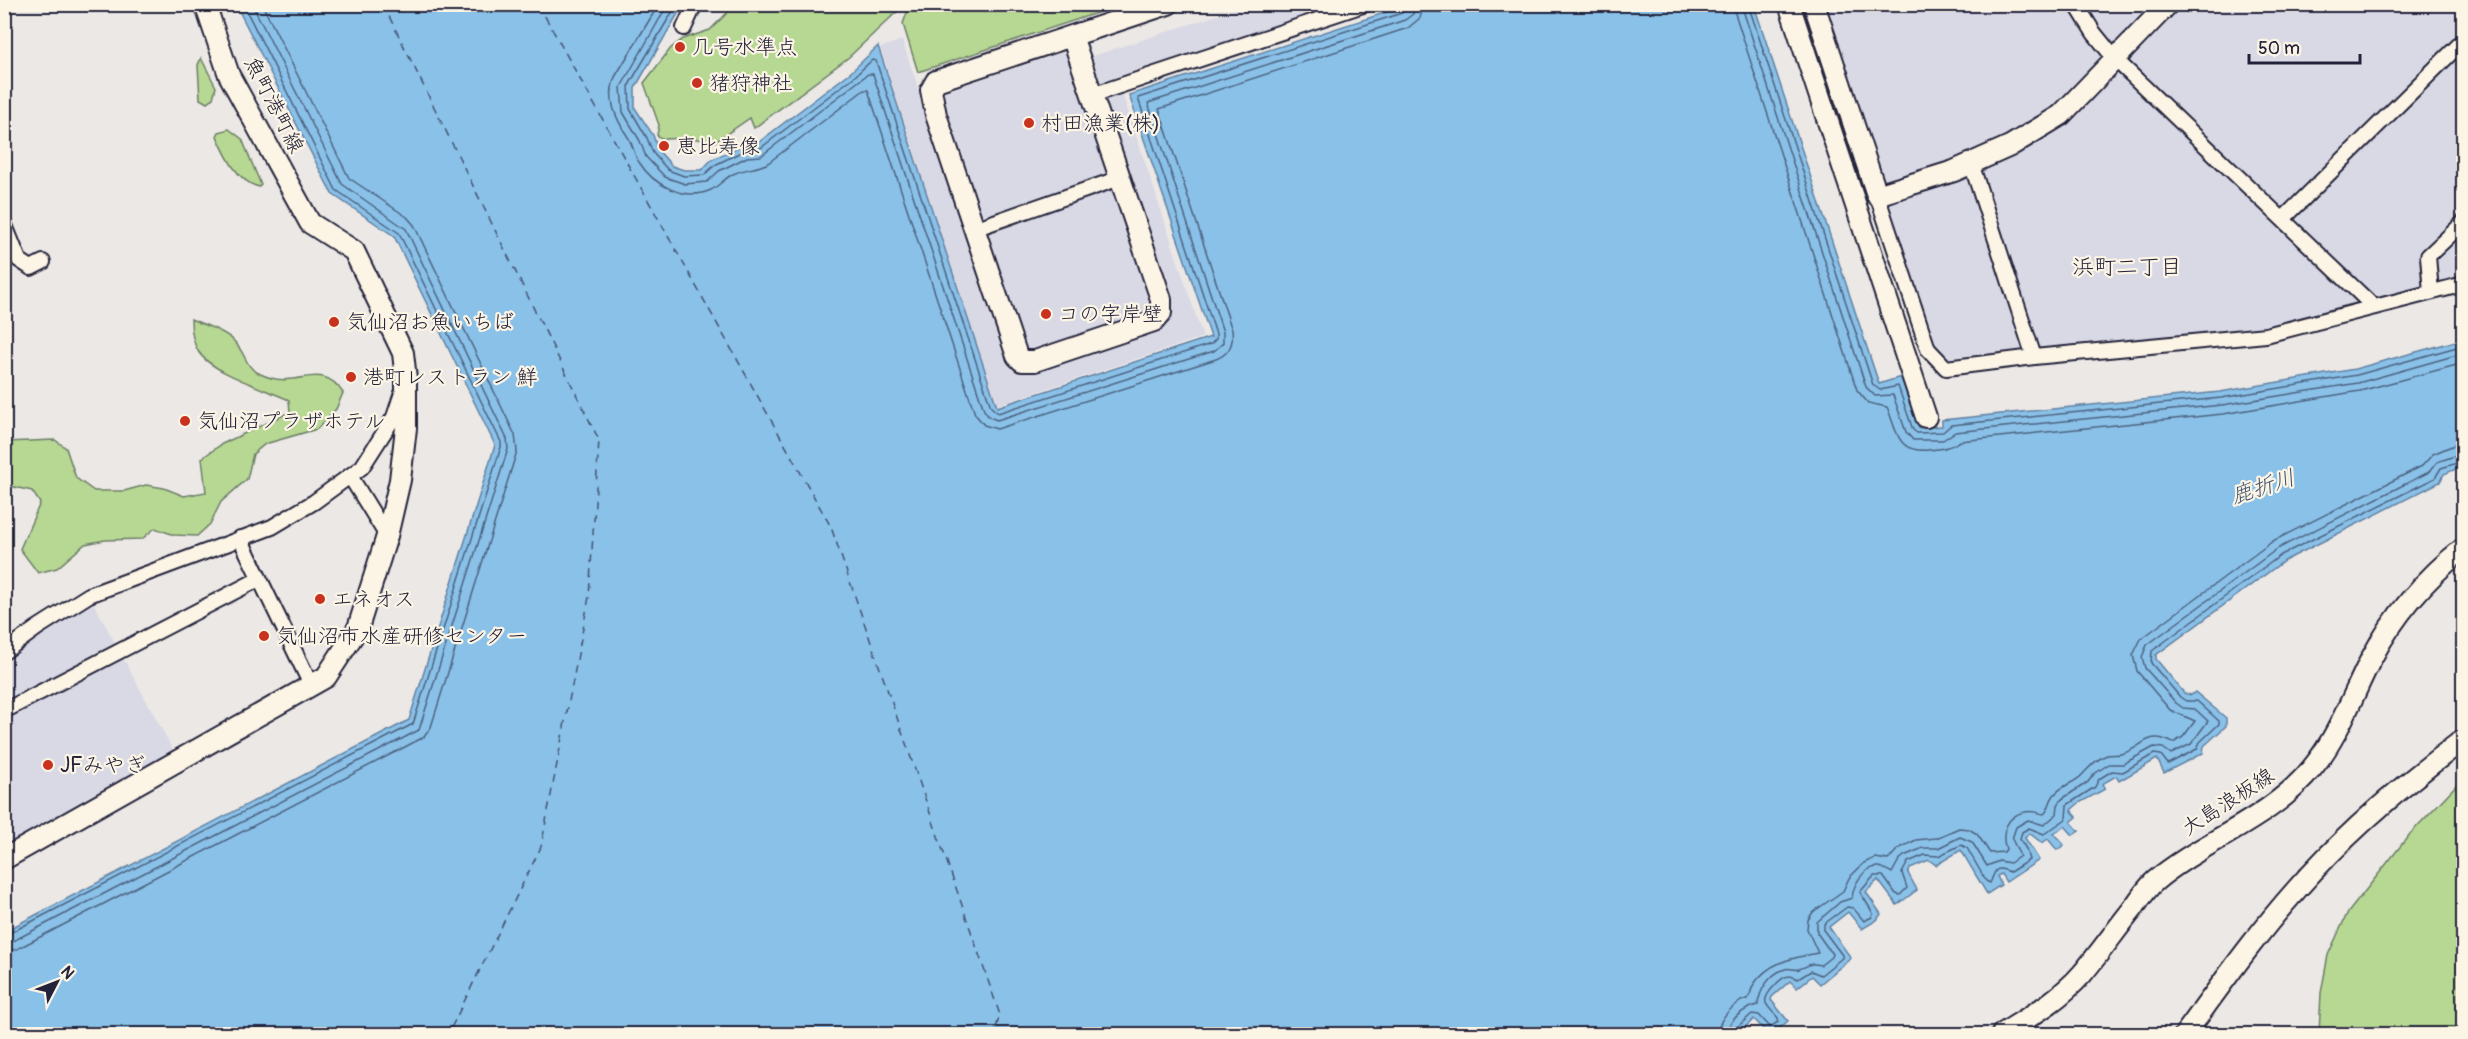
<svg xmlns="http://www.w3.org/2000/svg" width="2468" height="1039" viewBox="0 0 2468 1039" font-family="Pangolin,'Klee One',sans-serif">
<style>
.built{fill:#d9d8e5}
.green{fill:#b6d893;stroke:#6c7d67;stroke-width:1.5}
.water{fill:#8ac1e8;stroke:#6081a3;stroke-width:1.5}
.lines{fill:none;stroke-linecap:round;stroke-linejoin:round}
.shore{stroke:#4c6280;stroke-width:1.5}
.ferry{stroke:#41526f;stroke-width:1.5;stroke-dasharray:8 6;stroke-linecap:butt}
.street-casing{stroke:#22223b;stroke-width:18}
.secondary-casing{stroke:#22223b;stroke-width:24}
.street{stroke:#fcf5e5;stroke-width:14}
.secondary{stroke:#fcf5e5;stroke-width:20}
.poi-dot{fill:#c8321e;stroke:#fcf5e5;stroke-width:2}
.labels{text-anchor:middle;dominant-baseline:central;stroke-width:4.5;stroke-linejoin:round;paint-order:stroke}
.poi-label{font-size:21px;fill:#22223b;stroke:#fcf5e5;text-anchor:start}
.street-label{font-size:21px;fill:#22223b;stroke:#fcf5e5}
.neighbourhood-label{font-size:22px;fill:#22223b;stroke:#fcf5e5}
.water-label{font-size:22px;font-style:italic;fill:#41526f;stroke:#fcf5e5}
</style>
<rect width="100%" height="100%" fill="#ece8e5"/>
<filter id="ink" filterUnits="userSpaceOnUse"><feTurbulence type="fractalNoise" baseFrequency=".0167" numOctaves="2"/><feDisplacementMap in="SourceGraphic" scale="12" xChannelSelector="R" yChannelSelector="G"/><feConvolveMatrix kernelMatrix="1 2 1 2 8 2 1 2 1" color-interpolation-filters="sRGB"/></filter>
<g filter="url(#ink)">
<!-- built -->
<g class="built">
<polygon points="1248,5 1390,5 1122,93 1203,337 997,405 880,48 902,40 922,99 1088,44 1093,56"/>
<polygon points="1814,5 2463,5 2463,287 2334,317 1946,368 1928,349"/>
<polygon points="89,595 178,759 5,859 5,652"/>
</g>
<!-- green -->
<g class="green">
<polygon points="736,4 904,4 904,5 849,57 754,128 750,118 715,142 691,138 662,139 657,135 659,125 644,83 671,48 683,39 710,30"/>
<polygon points="910,4 1121,4 1121,5 918,72 903,24"/>
<polygon points="201,58 216,87 213,98 207,103 200,99 198,65"/>
<path d="M229 129 242 139 261 185 259 187C237 182 225 154 217 136L219 132Z"/>
<path d="M191 319C204 325 223 330 233 340 251 359 241 369 271 378 300 386 323 361 343 393L336 409 317 429 265 444 253 454 247 479 221 502 210 524 197 536 174 535 155 528 142 539 105 540 85 544 57 568 38 573 20 549 40 503 32 491 5 485V442L55 440 66 448 76 478 94 491H124L146 485 164 488 184 496 206 492 202 458 222 444 290 412 289 400C266 389 211 373 198 351 193 342 191 330 191 319Z"/>
<polygon points="2463,778 2463,1034 2319,1034 2321,993 2328,955 2347,914 2410,834"/>
</g>
<!-- water -->
<polygon class="water" points="1409,5 1754,5 1879,384 1901,377 1919,428 1942,426 1942,420 2220,392 2355,369 2463,339 2463,466 2444,474 2440,482 2284,561 2156,655 2156,659 2184,693 2191,695 2195,692 2226,718 2226,726 2204,746 2203,753 2164,773 2157,759 2119,781 2116,776 2102,784 2105,789 2079,803 2071,810 2077,817 2071,822 2079,831 2073,835 2065,826 2054,834 2064,845 2057,850 2048,839 2042,843 2029,833 2025,838 2039,860 2006,882 2001,874 1997,876 2001,885 1987,894 1961,850 1936,865 1929,860 1910,868 1908,873 1917,890 1897,905 1878,880 1866,892 1881,914 1877,920 1862,929 1848,912 1829,927 1851,958 1820,984 1812,976 1797,988 1790,981 1772,997 1771,1000 1788,1021 1773,1034 1768,1034 1754,1019 1738,1034 5,1034 5,931 409,720 495,445 394,236 332,194 236,5 683,5 635,88 635,108 653,135 658,150 672,166 684,170 702,170 711,160 748,142 755,145 851,72 878,46 997,407 1211,337 1129,95"/>
<g class="lines">
<!-- shore -->
<g class="shore">
<path d="M659 4 615 77C606 99 616 119 628 137 633 145 634 155 639 162 653 185 685 202 711 190 719 186 725 178 733 174 746 168 757 169 768 163L864 90H868L975 414 984 425 997 429 1216 359C1229 354 1234 344 1232 330L1159 109 1408 28 1420 18 1424 4"/>
<polyline points="668,4 621,87 623,112 640,141 646,157 665,177 685,184 707,182 719,171 747,157 761,156 868,74 873,74 984,410 989,417 997,420 1214,351 1223,343 1223,332 1148,103 1405,20 1413,14 1415,4"/>
<polyline points="677,4 629,85 630,109 647,138 653,153 668,170 684,176 704,175 715,165 747,149 758,150 854,77 872,60 876,61 991,407 998,413 1211,344 1216,339 1216,334 1138,98 1402,13 1406,10 1407,4"/>
<path d="M1732 4 1857 390 1868 403 1887 407C1897 430 1896 453 1928 450 1941 449 1950 448 1960 441L2223 414 2360 391 2464 363"/>
<polyline points="1741,4 1866,387 1875,396 1893,395 1906,432 1913,440 1943,440 1955,432 2222,405 2358,383 2464,353"/>
<polyline points="1748,4 1873,385 1880,390 1898,386 1913,430 1917,433 1943,432 1951,425 2221,398 2357,375 2464,345"/>
<polyline points="4,936 413,724 501,447 501,442 399,233 336,190 243,4"/>
<polyline points="4,943 13,941 419,730 508,449 507,439 406,229 342,184 252,4"/>
<polyline points="4,952 17,949 424,737 431,727 517,451 515,435 414,225 407,217 349,178 262,4"/>
<path d="M1718 1034C1718 1020 1729 1009 1741 1001 1743 1000 1747 1000 1749 997 1751 994 1751 988 1754 984 1769 961 1794 958 1818 953L1807 929 1808 920 1813 912 1843 891 1849 878 1864 863 1875 858 1888 860 1898 849 1916 840 1936 838 1959 828 1969 829 1977 834 1990 853 2004 852 2006 849C2000 833 2007 815 2025 812 2032 810 2038 813 2044 814 2050 809 2049 800 2055 794 2062 785 2075 783 2082 775 2090 767 2096 759 2107 755 2112 754 2117 755 2121 754 2144 748 2146 729 2173 743L2183 737 2195 721 2170 710 2137 671 2133 655 2141 639 2273 541 2422 466 2433 454 2454 445 2464 444"/>
<path d="M1727 1034C1728 1020 1744 1008 1758 1005 1759 991 1769 974 1785 969 1790 967 1795 971 1799 969 1810 966 1808 962 1821 965L1831 957 1832 954 1817 933V922L1840 902 1852 898C1853 886 1863 866 1879 867 1884 868 1888 871 1892 873L1899 860 1904 856 1923 848H1938L1960 837 1972 842 1987 866 1999 861 2010 863 2020 856 2012 839 2016 827 2028 820 2044 825 2057 814 2058 805 2062 799 2088 782 2094 774 2109 764H2123L2154 747 2163 748 2171 754 2191 744 2208 721 2195 709 2183 708 2176 703 2145 668 2142 657 2147 645 2277 549 2429 472 2437 462 2464 453"/>
<path d="M1734 1034 1736 1028 1752 1014 1759 1015 1770 1027 1778 1022V1018C1775 1014 1768 1008 1766 1003 1763 995 1782 976 1789 976 1792 976 1796 978 1798 979L1811 971 1821 975 1842 958V955L1824 931V924L1847 907 1853 908 1864 921 1872 917 1873 913 1860 892 1874 876H1883L1896 894 1900 895 1907 888 1902 873 1908 862 1925 855 1938 856 1961 845 1967 848 1986 881 1990 883C1996 871 1993 865 2010 872L2029 860 2026 849 2020 839 2022 832 2029 828 2044 834 2066 819 2067 805 2095 787 2099 779 2112 771 2123 772 2154 754 2161 755 2168 764 2197 749 2200 742 2219 724V721L2197 701H2186L2180 697 2151 663 2152 651 2281 555 2435 478 2441 468 2464 461"/>
</g>
<!-- ferry -->
<g class="ferry">
<polyline points="383,4 599,440 589,597 541,847 448,1034"/>
<polyline points="538,4 831,527 1000,1015 994,1034"/>
</g>
<defs>
<g id="street">
<polyline points="2076,4 2094,33 2115,59 2374,307"/>
<polyline points="684,28 695,4"/>
<polyline points="1092,95 1366,4"/>
<polyline points="1971,163 2034,357"/>
<polyline points="1877,195 1928,349 1946,368 2034,357 2266,335 2464,284"/>
<polyline points="2283,219 2464,40"/>
<polyline points="4,223 19,260 31,268 43,262"/>
<polyline points="974,229 1120,178"/>
<polyline points="2431,292 2428,256 2464,222"/>
<polyline points="350,476 387,536"/>
<polyline points="240,538 311,685"/>
<polyline points="4,652 37,628 89,595 272,527 314,502 362,467 394,417 402,393"/>
<polyline points="4,711 259,579"/>
</g>
<g id="secondary">
<polyline points="1789,4 1926,417"/>
<polyline points="1814,4 1877,195 1954,171 2010,146 2061,115 2168,4"/>
<polyline points="1072,36 1161,299 1161,313 1154,321 1035,361 1022,361 1017,356 936,115 931,90 936,81 1168,4"/>
<polyline points="4,859 326,677 358,628 387,536 400,480 406,428 406,379 403,353 354,251 310,223 229,75 205,4"/>
<path d="M2002 1034C2031 1016 2059 1000 2082 974 2099 954 2115 931 2132 910 2139 900 2146 889 2155 881 2204 840 2272 819 2313 767 2339 735 2352 696 2371 659 2393 617 2426 577 2464 548"/>
<path d="M2185 1034C2221 985 2256 935 2297 889 2345 834 2405 783 2464 739"/>
</g>
</defs>
<!-- street casing -->
<use href="#street" class="street-casing"/>
<!-- secondary casing -->
<use href="#secondary" class="secondary-casing"/>
<!-- street -->
<use href="#street" class="street"/>
<!-- secondary -->
<use href="#secondary" class="secondary"/>
</g>
</g>
<!-- markers -->
<g class="poi-dot">
<circle cx="680" cy="47" r="6"/>
<circle cx="697" cy="83" r="6"/>
<circle cx="1029" cy="123" r="6"/>
<circle cx="664" cy="146" r="6"/>
<circle cx="1046" cy="314" r="6"/>
<circle cx="334" cy="322" r="6"/>
<circle cx="351" cy="377" r="6"/>
<circle cx="185" cy="421" r="6"/>
<circle cx="320" cy="599" r="6"/>
<circle cx="264" cy="636" r="6"/>
<circle cx="48" cy="765" r="6"/>
</g>
<g class="labels">
<!-- poi labels -->
<g class="poi-label">
<text x="692" y="47">几号水準点</text>
<text x="709" y="83">猪狩神社</text>
<text x="1041" y="123">村田漁業(株)</text>
<text x="676" y="146">恵比寿像</text>
<text x="1058" y="314">コの字岸壁</text>
<text x="346" y="322">気仙沼お魚いちば</text>
<text x="363" y="377">港町レストラン 鮮</text>
<text x="197" y="421">気仙沼プラザホテル</text>
<text x="332" y="599">エネオス</text>
<text x="276" y="636">気仙沼市水産研修センター</text>
<text x="60" y="765">JFみやぎ</text>
</g>
<!-- street labels -->
<g class="street-label">
<text transform="translate(274 105) rotate(63)">魚町港町線</text>
<text transform="translate(2228 802) rotate(-33)">大島浪板線</text>
</g>
<!-- neighbourhood labels -->
<g class="neighbourhood-label">
<text x="2127" y="267">浜町二丁目</text>
</g>
<!-- water labels -->
<g class="water-label">
<text transform="translate(2263 487) rotate(-18)">鹿折川</text>
</g>
</g>
<!-- margin -->
<rect width="2468" height="1039" fill="none" stroke="#fcf5e5" stroke-width="24"/>
<rect x="12" y="12" width="2444" height="1015" fill="none" stroke="#22223b" stroke-width="2" filter="url(#ink)"/>
<!-- north arrow -->
<g transform="translate(57 982) rotate(48)" stroke="#fcf5e5" stroke-width="4.5" paint-order="stroke">
<path d="M0-4.5L10 22L0 15L-10 22Z" fill="#22223b"/>
<text y="-9" font-size="16" font-weight="bold" text-anchor="middle" fill="#22223b">N</text>
</g>
<!-- scale -->
<path d="M2249 54v9h111v-9" fill="none" stroke="#22223b" stroke-width="3"/>
<text x="2258" y="54" font-size="18" fill="#22223b" stroke="#fcf5e5" stroke-width="4.5" paint-order="stroke">50 m</text>
</svg>
